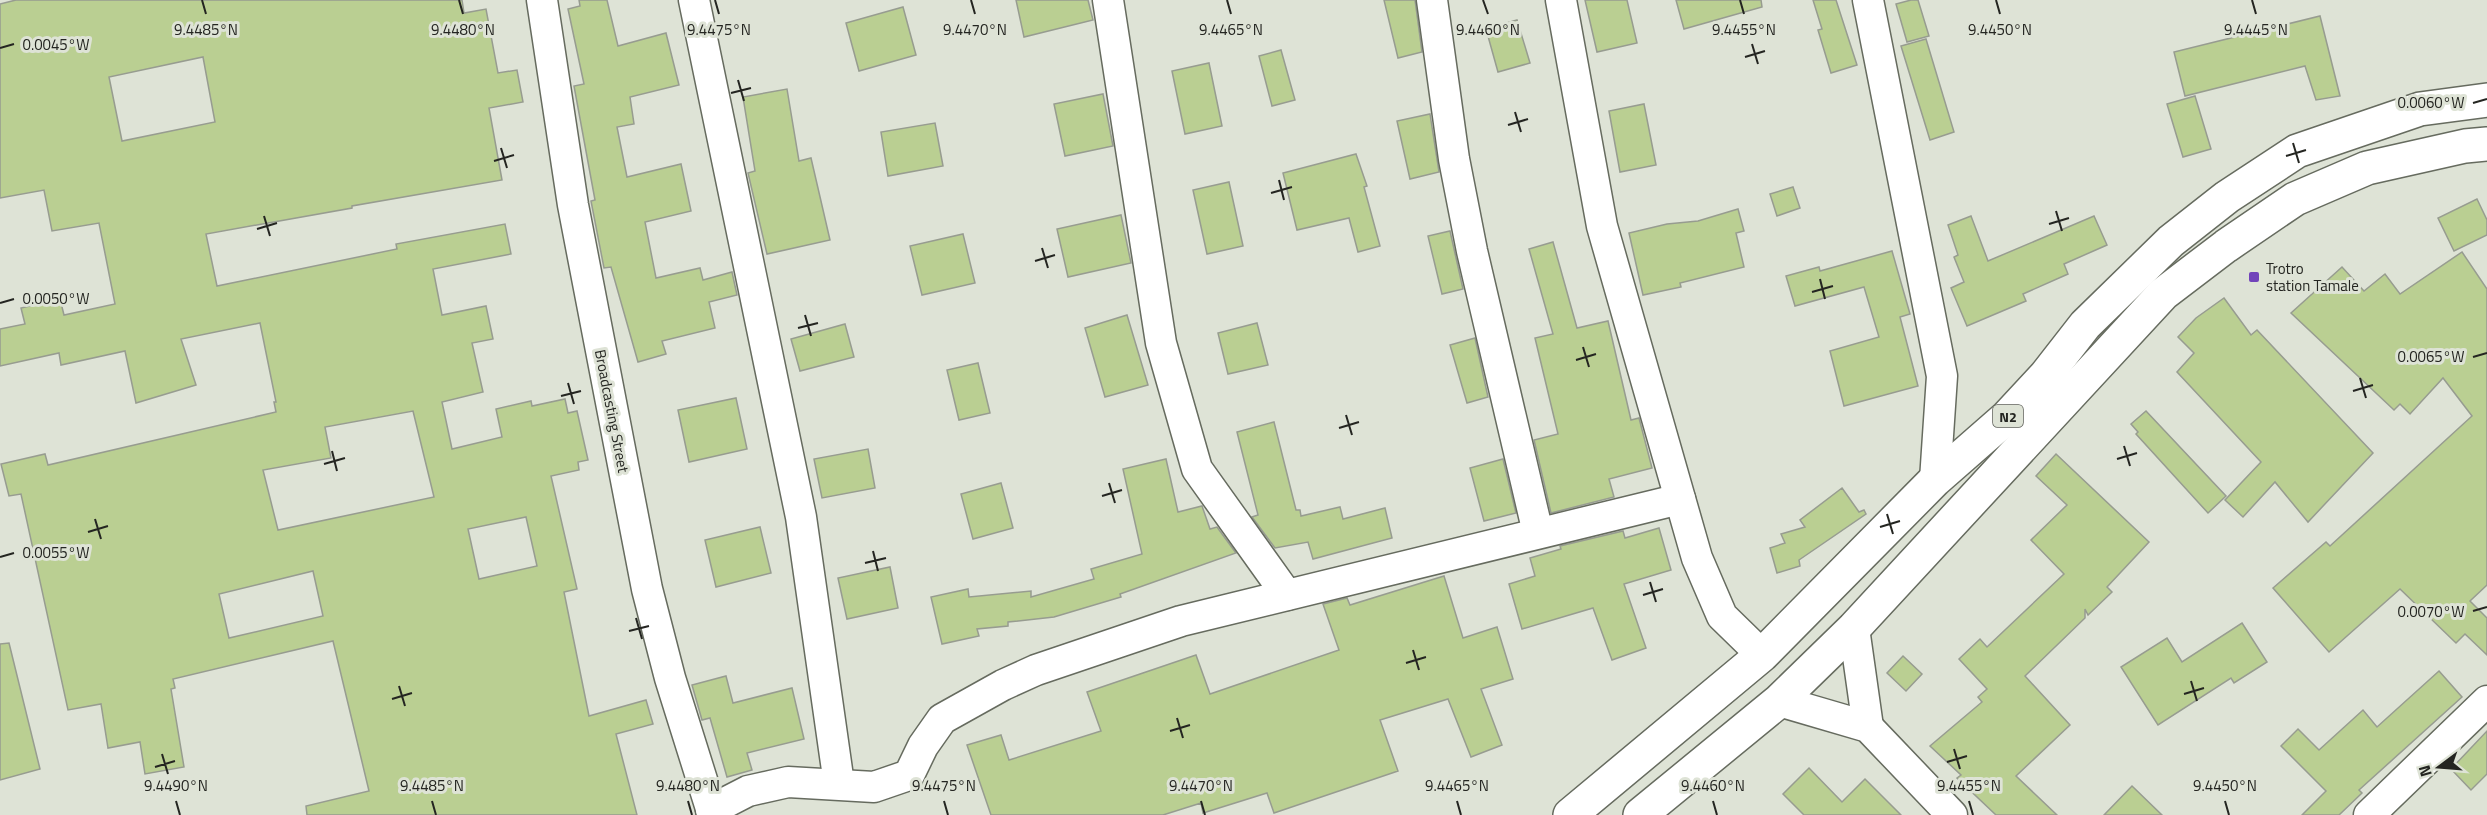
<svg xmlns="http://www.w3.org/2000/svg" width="2487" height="815" viewBox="0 0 2487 815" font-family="'Titillium Web',sans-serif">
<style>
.building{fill:#bacf92;stroke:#979c90;stroke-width:1.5;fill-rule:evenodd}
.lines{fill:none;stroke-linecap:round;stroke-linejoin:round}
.minor-casing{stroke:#666b5f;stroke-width:33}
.highway-casing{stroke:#666b5f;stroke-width:36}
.minor{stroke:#fff;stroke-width:30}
.highway{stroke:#fff;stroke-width:33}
.ticks{fill:none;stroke:#242521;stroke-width:2}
.poi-dot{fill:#7143ba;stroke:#dee3d6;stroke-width:2}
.labels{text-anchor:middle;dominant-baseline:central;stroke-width:6;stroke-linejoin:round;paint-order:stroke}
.shield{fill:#dee3d6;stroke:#5c5e57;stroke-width:1.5}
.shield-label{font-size:14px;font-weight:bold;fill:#242521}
.poi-label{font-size:15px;fill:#242521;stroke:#dee3d6;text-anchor:start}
.street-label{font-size:15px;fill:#242521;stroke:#dee3d6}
.ticks-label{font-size:15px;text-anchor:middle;fill:#242521;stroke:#dee3d6;stroke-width:6;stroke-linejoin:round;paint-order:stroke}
</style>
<rect width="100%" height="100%" fill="#dee3d6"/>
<!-- building -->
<g class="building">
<path d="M16 0H462L464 13 486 9 498 73 517 70 523 102 489 108 502 180 352 206V208L206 234 217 286 397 249 396 244 505 224 511 254 433 269 442 315 486 306 493 339 472 343 483 392 442 402 452 449 502 437 496 409 531 401 532 406 565 399 568 413 577 411 588 460 578 462 579 470 551 476 577 589 564 592 589 716 646 700 653 724 616 734 637 815H307L306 806 369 791 333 641 173 679 175 688 171 689 184 767 145 774 140 742 108 748 101 704 68 710 21 494 9 496 1 464 45 454 48 465 276 412 274 402H276L260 323 181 339 196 385 136 403 125 351 61 365 59 353 0 366V329L25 324 21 308 60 299 64 315 115 304 99 223 52 231 44 190 0 198V4ZM203 57 215 122 122 141 109 77ZM413 411 434 497 278 530 263 470 331 458 325 427ZM526 517 537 566 479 579 468 529ZM313 571 323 616 229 638 219 594Z"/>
<polygon points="579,0 607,0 618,46 666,33 679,85 630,97 634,124 617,127 627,177 681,164 691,211 645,222 656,278 700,268 703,280 732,272 737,295 709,302 715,328 662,341 666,354 638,362 611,267 604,268 591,201 595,200 574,86 584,84 568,9 580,6"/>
<polygon points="1016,0 1088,0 1093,20 1024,37"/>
<polygon points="1384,0 1415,0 1422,52 1398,58"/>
<polygon points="1585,0 1627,0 1637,43 1597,52"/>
<polygon points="1676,0 1761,0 1762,7 1684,29"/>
<polygon points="1813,0 1836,0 1857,65 1831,73 1818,30 1822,29"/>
<polygon points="1911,0 1918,0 1929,36 1907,42 1896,4"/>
<polygon points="903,7 916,55 859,71 846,23"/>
<polygon points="2320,16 2340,96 2316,100 2305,66 2185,96 2174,52"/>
<polygon points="1517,20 1530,63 1498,72 1486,29"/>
<polygon points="1926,39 1954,132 1930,140 1901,46"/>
<polygon points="1281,50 1295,100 1272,106 1259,56"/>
<polygon points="1209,63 1222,126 1185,134 1172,71"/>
<polygon points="787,89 799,161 811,158 830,240 767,254 748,173 755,171 743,97"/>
<polygon points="1103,94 1113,146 1065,156 1054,104"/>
<polygon points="2195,96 2211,149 2183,157 2167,104"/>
<polygon points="1644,104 1656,165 1620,172 1609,111"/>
<polygon points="1430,114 1439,172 1410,179 1397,121"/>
<polygon points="935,123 943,166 888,176 881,132"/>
<polygon points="1356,154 1367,186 1364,187 1380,246 1358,252 1349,218 1297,230 1283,173"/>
<polygon points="1229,182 1243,246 1207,254 1193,190"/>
<polygon points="1793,187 1800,208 1777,216 1770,194"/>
<polygon points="2477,199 2487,220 2487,235 2454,251 2438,218"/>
<polygon points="1738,209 1744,231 1736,233 1744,267 1680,283 1681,287 1643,295 1629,233 1667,224 1698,221"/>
<polygon points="1121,215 1131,263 1068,277 1057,229"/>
<polygon points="1971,216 1988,261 2094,216 2107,245 2064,264 2068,274 2023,294 2026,301 1967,326 1951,288 1964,282 1954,257 1958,255 1948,225"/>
<polygon points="1450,231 1463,289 1442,294 1428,236"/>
<polygon points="963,234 975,283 922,295 910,246"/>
<polygon points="1553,242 1577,328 1608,321 1631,420 1639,418 1652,468 1609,479 1614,497 1551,513 1534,440 1558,434 1535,338 1553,334 1529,249"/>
<polygon points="1892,251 1910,314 1900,317 1918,386 1844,406 1830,351 1879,337 1864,287 1795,306 1786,276 1819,267 1820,271"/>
<polygon points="2462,252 2487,289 2487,585 2470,601 2487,618 2487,655 2465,634 2456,643 2400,589 2329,652 2273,588 2326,542 2330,546 2472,416 2443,378 2410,414 2400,404 2394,410 2291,313 2342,267 2364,291 2385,274 2400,294"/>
<polygon points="2224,298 2251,335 2257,330 2373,453 2308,522 2275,482 2243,517 2225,500 2261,462 2177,372 2194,353 2178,337 2196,318"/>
<polygon points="1127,315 1148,385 1105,397 1085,328"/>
<polygon points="1257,323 1268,365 1228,374 1218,333"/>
<polygon points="845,324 854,357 800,371 791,339"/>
<polygon points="1475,338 1488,397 1467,403 1450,345"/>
<polygon points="978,363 990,413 959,420 947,370"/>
<polygon points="736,398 747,449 689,462 678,410"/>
<polygon points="2146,411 2226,496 2208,513 2136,434 2138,432 2131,424"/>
<polygon points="1274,422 1296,510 1300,510 1301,516 1340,507 1343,519 1385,508 1392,538 1313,559 1308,542 1275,548 1252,517 1258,515 1237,432"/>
<polygon points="868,449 875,488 822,498 814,459"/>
<polygon points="2056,454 2149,542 2107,587 2112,592 2088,615 2085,609 2085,618 2025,676 2070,725 2016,776 2057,815 1996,815 1957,778 1961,775 1930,746 1982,702 1978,697 1987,689 1959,659 1980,639 1987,647 2064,574 2031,540 2067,505 2036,476"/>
<polygon points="1166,459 1178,512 1202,506 1210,529 1217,527 1236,553 1120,594 1121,597 1054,617 1008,622 1008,626 977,629 979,636 942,644 931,597 968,589 969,597 1031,591 1031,597 1094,579 1091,569 1142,554 1123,469"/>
<polygon points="1503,459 1516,513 1484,521 1470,468"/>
<polygon points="1001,483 1013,528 973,539 961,494"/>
<polygon points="1842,488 1859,512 1864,510 1866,514 1799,560 1800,566 1777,573 1770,548 1785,543 1781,534 1805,527 1800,520"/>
<polygon points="760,527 771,573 716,587 705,540"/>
<polygon points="1659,528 1671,570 1624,584 1646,648 1612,660 1593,608 1522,629 1509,584 1535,576 1530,558 1561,549 1560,546 1623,531 1625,538"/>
<polygon points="890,567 898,608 847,619 838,578"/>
<polygon points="1444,576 1463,638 1497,627 1513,679 1481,689 1502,745 1471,757 1448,699 1380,720 1398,771 1274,813 1267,793 1203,813 1201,803 1163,815 991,815 967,745 1001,735 1009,760 1101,731 1087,692 1196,655 1210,694 1339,650 1323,604 1347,598 1350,605"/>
<polygon points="2242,623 2267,662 2234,683 2231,678 2158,725 2121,667 2167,638 2182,662"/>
<polygon points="9,643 40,769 0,780 0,644"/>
<polygon points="1903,656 1922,674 1906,691 1887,673"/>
<polygon points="2439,671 2462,697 2359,790 2362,793 2339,815 2302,815 2326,791 2281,746 2298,729 2319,750 2363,710 2377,727"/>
<polygon points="726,676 733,703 792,688 804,739 747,753 752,770 727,777 710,718 702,720 692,685"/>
<polygon points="2487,731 2487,774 2471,790 2451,769"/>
<polygon points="1809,768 1842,802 1865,779 1901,815 1804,815 1783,794"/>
<polygon points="2132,786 2162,815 2104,815"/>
</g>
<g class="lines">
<defs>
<g id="minor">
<polyline points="542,0 573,205 647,589 670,678 713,815"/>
<polyline points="694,0 801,517 839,784"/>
<polyline points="1108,0 1161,343 1197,469 1287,595"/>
<polyline points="1432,0 1454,159 1472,251 1538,533"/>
<polyline points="1561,0 1602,226 1697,558 1722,616 1762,655"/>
<polyline points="1868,0 1942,376 1935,480"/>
<polyline points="1854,628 1868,727"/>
<polyline points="1779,701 1868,727 1952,815"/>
<polyline points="711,810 748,791 788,782 874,787 909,775 923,746 942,719 1003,685 1036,670 1181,621 1680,499"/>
<polyline points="2369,815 2487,701"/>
</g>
<g id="highway">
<polyline points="1570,815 1762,655 1935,480 2007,417 2046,375 2085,325 2171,241 2227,197 2297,151 2420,109 2487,100"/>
<polyline points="1640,815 1779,701 1854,628 2163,294 2226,246 2295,199 2367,168 2465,146 2487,144"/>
</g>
</defs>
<!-- minor casing -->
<use href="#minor" class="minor-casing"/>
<!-- highway casing -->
<use href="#highway" class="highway-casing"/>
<!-- minor -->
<use href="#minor" class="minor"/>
<!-- highway -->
<use href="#highway" class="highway"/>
</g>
<!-- ticks -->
<path class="ticks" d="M202 0 206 14M459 0 463 14M715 0 719 14M971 0 975 14M1227 0 1231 14M1483 0 1488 14M1740 0 1744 14M1996 0 2000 14M2252 0 2256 14M1752 44 1758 64M0 48 14 44M1745 57 1765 51M738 80 744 101M731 93 751 88M2473 103 2487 99M1515 112 1521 132M1508 125 1528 119M2293 143 2299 163M501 148 507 168M2286 156 2306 150M494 161 514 155M1279 180 1284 200M1271 193 1292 187M2056 211 2062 231M264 216 270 236M2049 224 2069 218M257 229 277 223M1042 248 1048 268M1035 261 1055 255M1820 279 1825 299M1812 292 1833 286M0 303 14 299M805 315 811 336M798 328 818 323M1583 347 1589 367M2473 357 2487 353M1576 360 1596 354M2360 378 2366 398M568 383 574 404M2353 391 2373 385M561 396 581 391M1346 415 1352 435M1339 428 1359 422M2124 446 2130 466M332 451 337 471M2117 459 2137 453M324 464 345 458M1109 483 1115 503M1102 496 1122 490M1887 514 1893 534M95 519 101 539M1880 527 1900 521M88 532 108 526M873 551 878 571M0 557 14 553M865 563 886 558M1650 582 1656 602M1643 595 1663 589M2473 611 2487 607M636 618 642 639M629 631 649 626M1413 650 1419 670M1406 663 1426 657M2191 681 2197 701M399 686 405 706M2184 694 2204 688M392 699 412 693M1177 718 1183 738M1170 731 1190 725M1954 749 1960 769M162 754 168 774M1947 762 1967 756M155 767 175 761M176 801 180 815M432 801 436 815M688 801 692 815M944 801 948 815M1201 801 1205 815M1457 801 1461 815M1713 801 1717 815M1969 801 1973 815M2225 801 2229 815"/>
<!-- markers -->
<rect class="poi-dot" x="2248" y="271" width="12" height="12" rx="3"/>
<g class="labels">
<!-- shield labels -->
<rect class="shield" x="1993" y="405" width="30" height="22" rx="4.5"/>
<g class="shield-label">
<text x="2008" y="416">N2</text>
</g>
<!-- poi labels -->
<g class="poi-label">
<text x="2266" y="268">Trotro<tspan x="2266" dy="17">station Tamale</tspan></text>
</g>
<!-- street labels -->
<g class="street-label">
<text transform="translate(612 411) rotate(79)">Broadcasting Street</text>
</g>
</g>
<g class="ticks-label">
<text x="206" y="35">9.4485°N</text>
<text x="463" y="35">9.4480°N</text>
<text x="719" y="35">9.4475°N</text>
<text x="975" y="35">9.4470°N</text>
<text x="1231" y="35">9.4465°N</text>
<text x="1488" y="35">9.4460°N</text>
<text x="1744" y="35">9.4455°N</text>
<text x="2000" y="35">9.4450°N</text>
<text x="2256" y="35">9.4445°N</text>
<text x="56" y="50">0.0045°W</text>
<text x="2431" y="108">0.0060°W</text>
<text x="56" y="304">0.0050°W</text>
<text x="2431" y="362">0.0065°W</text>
<text x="56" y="558">0.0055°W</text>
<text x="2431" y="617">0.0070°W</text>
<text x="176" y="791">9.4490°N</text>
<text x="432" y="791">9.4485°N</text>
<text x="688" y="791">9.4480°N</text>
<text x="944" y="791">9.4475°N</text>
<text x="1201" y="791">9.4470°N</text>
<text x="1457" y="791">9.4465°N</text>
<text x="1713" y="791">9.4460°N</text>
<text x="1969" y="791">9.4455°N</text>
<text x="2225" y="791">9.4450°N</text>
</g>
<!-- north arrow -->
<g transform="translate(2439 767) rotate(254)" stroke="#dee3d6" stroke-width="4.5" paint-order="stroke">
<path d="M0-4.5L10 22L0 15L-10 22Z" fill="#242521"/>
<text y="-9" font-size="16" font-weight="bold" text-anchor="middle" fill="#242521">N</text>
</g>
</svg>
